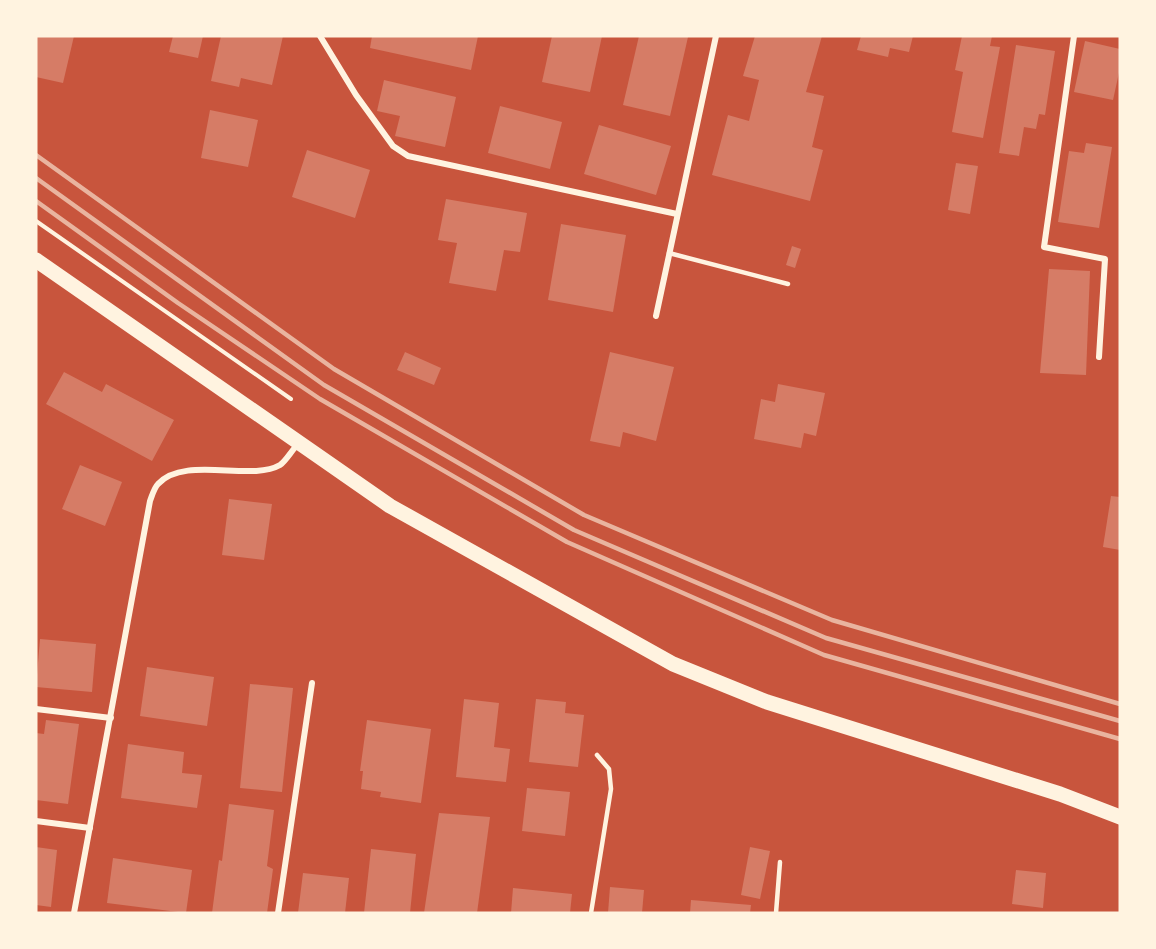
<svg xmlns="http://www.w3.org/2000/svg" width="1156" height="949" viewBox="0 0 1156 949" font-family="'Zilla Slab',serif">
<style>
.building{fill:#d67c66}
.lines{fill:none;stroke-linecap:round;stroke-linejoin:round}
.path{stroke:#fff3e0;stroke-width:4}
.service{stroke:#fff3e0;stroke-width:4.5}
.minor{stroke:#fff3e0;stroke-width:6}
.primary{stroke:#fff3e0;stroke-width:15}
.rail{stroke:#e9b49f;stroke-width:4.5}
</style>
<rect width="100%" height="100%" fill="#c8553d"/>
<!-- building -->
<g class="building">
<polygon points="36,36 74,36 63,83 36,77"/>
<polygon points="173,36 203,36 198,58 169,52"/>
<polygon points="221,36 283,36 272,85 241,78 239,87 211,81"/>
<polygon points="372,36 478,36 471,70 370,48"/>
<polygon points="552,36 602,36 590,92 542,82"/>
<polygon points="639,36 688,37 670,116 623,105"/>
<polygon points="755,36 822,36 806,92 824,96 812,147 823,150 810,201 712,175 728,115 749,121 759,80 743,76"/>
<polygon points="861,36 913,36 909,52 890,48 888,57 857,50"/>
<polygon points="962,36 992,36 990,46 1000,47 983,138 952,132 963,72 955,70"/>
<polygon points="1085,41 1120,49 1120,68 1113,100 1074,92"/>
<polygon points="1016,45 1055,51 1045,115 1039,114 1036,129 1024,127 1019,156 999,153"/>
<polygon points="384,80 456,97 445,147 395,136 400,116 377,111"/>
<polygon points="500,106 562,122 550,169 488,153"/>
<polygon points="210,110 258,120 248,167 201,158"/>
<polygon points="599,125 671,146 656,195 584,174"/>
<polygon points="1086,143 1112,147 1099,228 1058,222 1069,151 1084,153"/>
<polygon points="307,150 370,170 355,218 292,197"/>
<polygon points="956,163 978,166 970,214 948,210"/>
<polygon points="446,199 527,213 520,252 504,250 496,291 449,283 457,243 438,240"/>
<polygon points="561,224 626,235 613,312 548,300"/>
<polygon points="792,246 801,249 795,268 786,265"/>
<polygon points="1049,269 1090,271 1086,375 1040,373"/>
<polygon points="405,352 441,368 434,385 397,370"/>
<polygon points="610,352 674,367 656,441 623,432 620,447 590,441"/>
<polygon points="64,372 102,392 106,384 174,420 152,461 46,404"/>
<polygon points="778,384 825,393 816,436 804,433 801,448 754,439 761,399 775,402"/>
<polygon points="80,465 122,482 105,526 62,509"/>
<polygon points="1111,496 1120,497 1120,550 1103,547"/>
<polygon points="229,499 272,504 264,560 222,555"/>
<polygon points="40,639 96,644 92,692 36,687"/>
<polygon points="147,667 214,677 207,726 140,716"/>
<polygon points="250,684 293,688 282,792 240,788"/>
<polygon points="464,699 499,703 494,747 510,749 506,782 456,777"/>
<polygon points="536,699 566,702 565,713 584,715 578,767 529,762"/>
<polygon points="46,720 79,724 68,804 36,800 36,733 44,734"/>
<polygon points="367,720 431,729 421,803 380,797 381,792 361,789 363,771 360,771"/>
<polygon points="128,744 184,752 182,773 202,775 197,808 121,798"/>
<polygon points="527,788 570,792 565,836 522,831"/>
<polygon points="229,804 274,810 267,866 273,869 267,913 212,913 219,860 222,861"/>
<polygon points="439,813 490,817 477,913 424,913"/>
<polygon points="36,847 57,850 51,907 36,905"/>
<polygon points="750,847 770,851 760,899 741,895"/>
<polygon points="371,849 416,854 410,913 364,913"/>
<polygon points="113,858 192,870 186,913 107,903"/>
<polygon points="1016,870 1046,873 1043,908 1012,904"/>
<polygon points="303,873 349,878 345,913 298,913"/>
<polygon points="610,887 644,890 642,913 608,913"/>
<polygon points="513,888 572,894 570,913 511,913"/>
<polygon points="691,900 751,905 750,913 690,913"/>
</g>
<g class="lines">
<!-- path -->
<polyline class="path" points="36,221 291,399"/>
<!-- service -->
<g class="service">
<polyline points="669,253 788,284"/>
<polyline points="591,913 611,789 609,769 597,755"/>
<polyline points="776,913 780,862"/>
</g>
<!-- minor -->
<g class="minor">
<polyline points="320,36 356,95 393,146 408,156 677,214"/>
<polyline points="1074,36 1044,247 1105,259 1099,357"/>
<polyline points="656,316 716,36"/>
<polyline points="36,709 111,718"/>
<polyline points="36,821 90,828"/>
<path d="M74 913 150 501C152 496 154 488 158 484 184 455 251 482 280 465 286 461 292 450 298 444"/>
<polyline points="278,913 312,683"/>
</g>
<!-- primary -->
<polyline class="primary" points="36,260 390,506 673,664 767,702 1060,794 1120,817"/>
<!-- rail -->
<g class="rail">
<polyline points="36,155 334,369 584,515 832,620 1120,704"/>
<polyline points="36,178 324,385 574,530 826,638 1120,721"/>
<polyline points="36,201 178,303 320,399 567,542 824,655 1120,739"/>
</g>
</g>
<!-- border -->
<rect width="1156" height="949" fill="none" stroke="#fff3e0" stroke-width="75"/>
</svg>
